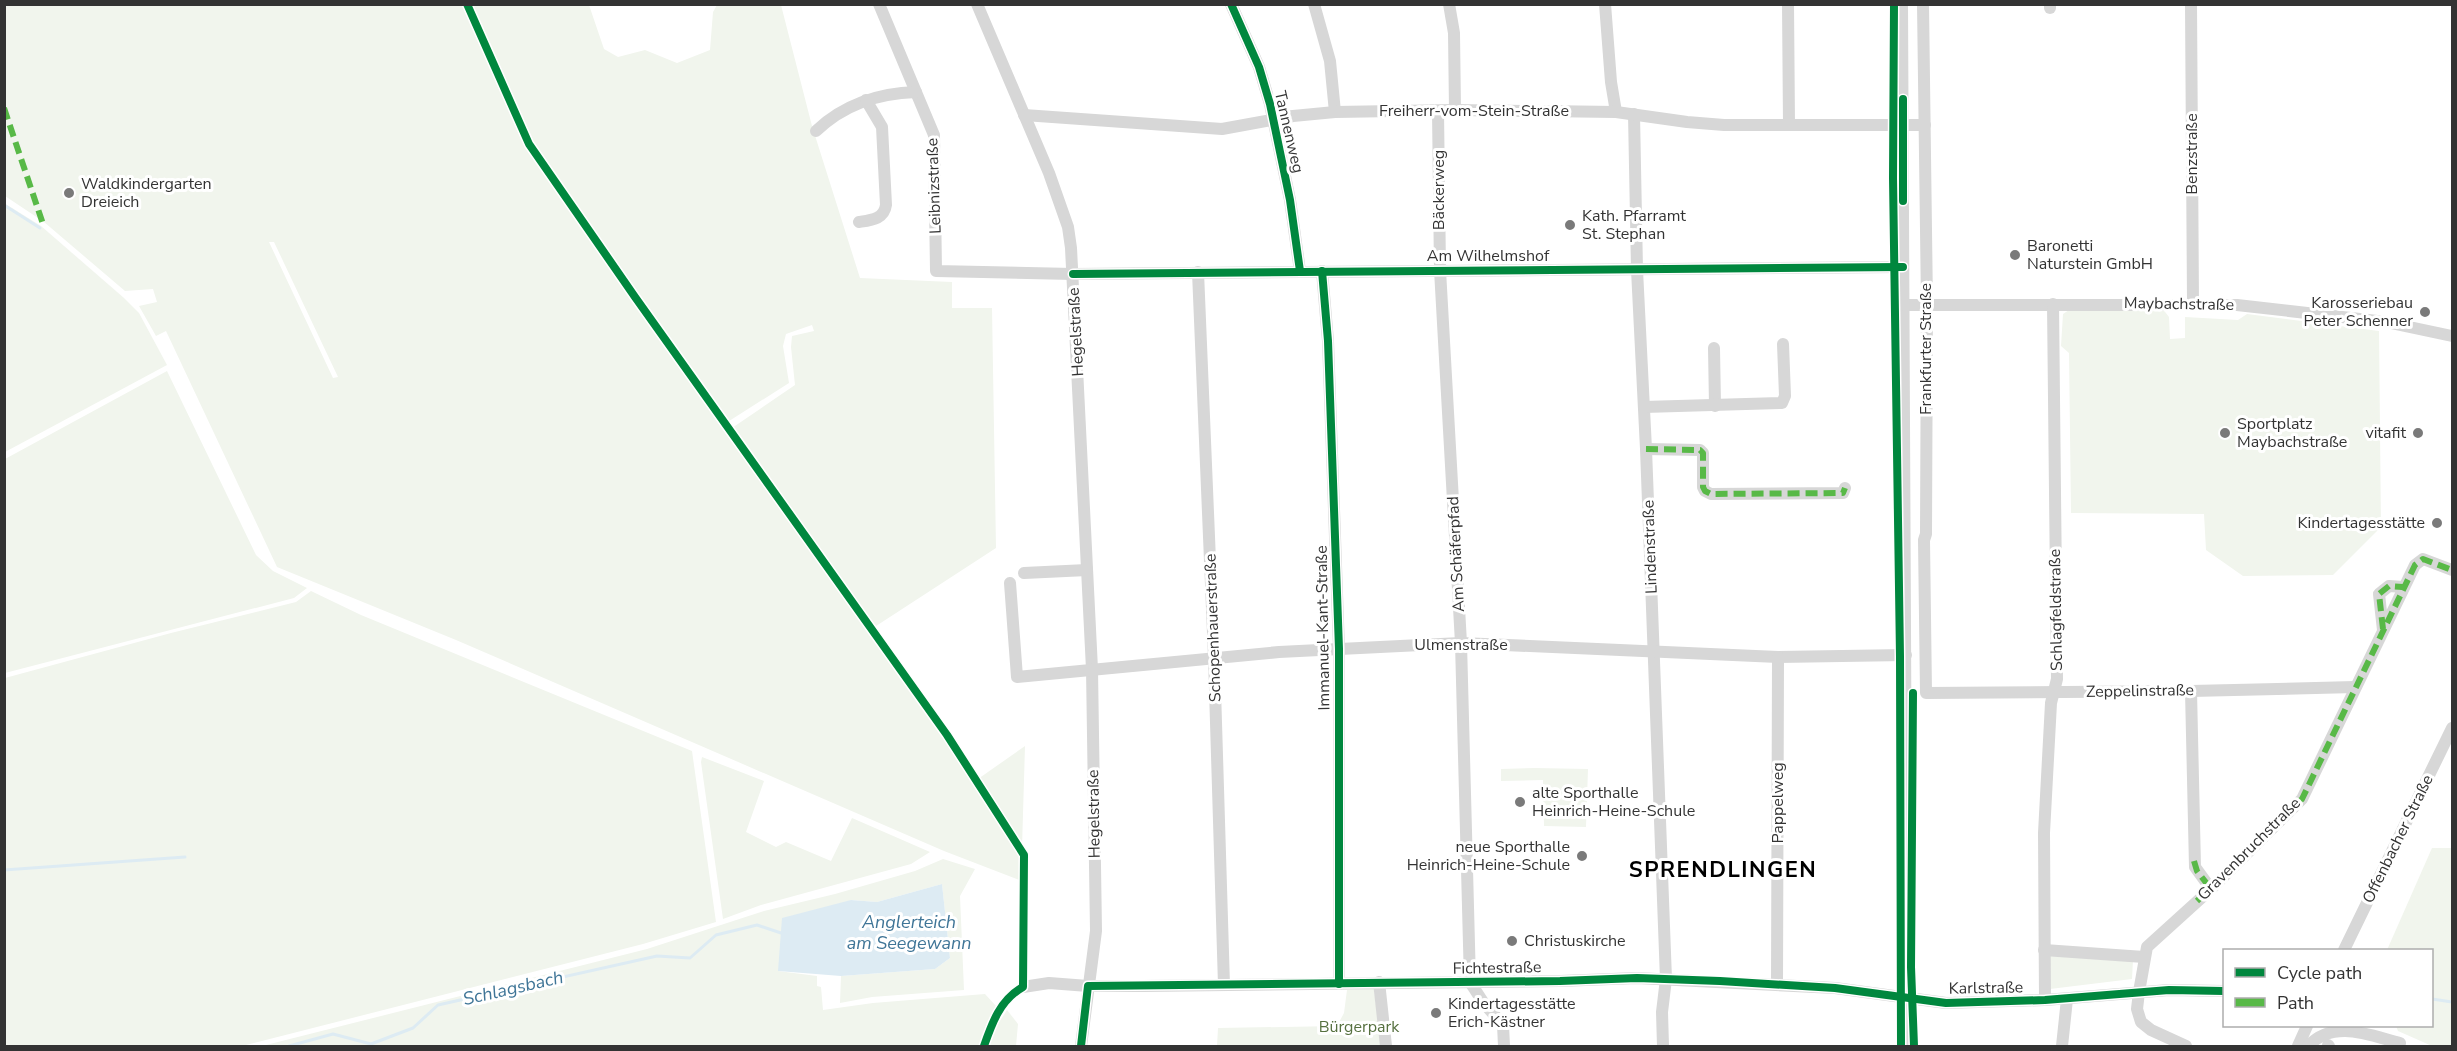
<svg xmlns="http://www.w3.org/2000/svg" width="2457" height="1051" viewBox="0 0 2457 1051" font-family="'Nunito Sans',sans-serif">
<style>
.green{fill:#f1f5ed;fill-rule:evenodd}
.water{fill:#ddebf3}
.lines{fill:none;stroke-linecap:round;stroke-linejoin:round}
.stream{stroke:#ddebf3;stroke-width:3}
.minor{stroke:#d7d7d7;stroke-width:12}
.quiet{stroke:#58b947;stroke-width:6;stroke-dasharray:12 6;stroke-linecap:butt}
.cycleway-casing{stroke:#fff;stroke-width:11}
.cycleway{stroke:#00873e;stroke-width:8}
.poi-dot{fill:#7a7a7a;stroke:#fff;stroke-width:2}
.labels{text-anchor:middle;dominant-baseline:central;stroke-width:6;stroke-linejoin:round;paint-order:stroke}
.street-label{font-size:16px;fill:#333;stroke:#fff}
.poi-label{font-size:16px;fill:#333;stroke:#fff;text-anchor:start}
.park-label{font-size:16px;fill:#56703f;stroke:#fff}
.water-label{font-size:18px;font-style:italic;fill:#3f7597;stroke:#fff}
.district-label{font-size:22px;font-weight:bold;letter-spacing:1.5px;fill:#000;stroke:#fff}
</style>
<rect width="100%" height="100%" fill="#fff"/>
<!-- green -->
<g class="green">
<path d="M4 5H464L529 152 531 151 723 430 930 717 1022 856V881L944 851 456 640 277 567 166 331 156 336 139 306 157 302 153 289 125 291 44 222 5 196ZM269 242H274L338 377 333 378Z"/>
<polygon points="471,5 589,5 604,49 618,57 645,50 677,63 710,50 713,12 717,5 781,5 812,126 860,278 952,282 952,308 992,308 996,548 873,628 732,428 795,385 791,347 792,336 814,331 812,325 786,334 783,346 789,383 726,423 532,144"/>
<polygon points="4,203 41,226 124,298 139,313 167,365 5,452"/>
<polygon points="2162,308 2169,317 2170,339 2185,338 2185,317 2238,320 2247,314 2379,331 2381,527 2333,575 2243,576 2206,550 2204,514 2071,513 2069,353 2061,346 2063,314 2069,310"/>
<polygon points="167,371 256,555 273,571 307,588 294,598 5,673 5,459"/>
<polygon points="311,591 361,615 692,751 716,922 643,944 242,1046 5,1046 5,678 171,633 296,602"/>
<polygon points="1025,746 1022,848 978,779"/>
<polygon points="702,757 764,781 746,832 776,847 786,842 831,861 852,818 930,852 911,864 761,905 723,919 701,762"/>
<polygon points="1535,768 1588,769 1586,827 1544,826 1543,780 1501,781 1501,769"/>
<polygon points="2432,848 2452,848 2452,1046 2432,1046 2398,1031 2396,1026 2432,1026 2432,950 2387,950"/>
<polygon points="943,859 975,869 960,896 964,990 872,997 840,1003 841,976 935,969 950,958 942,884 877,902 851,900 778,971 817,976 817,986 821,987 823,1010 873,1003 985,994 996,1006 980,1046 262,1046 647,949 764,911 835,894 915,871"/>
<polygon points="2050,956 2133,960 2132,979 2050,989"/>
<polygon points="1374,989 1381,1046 1217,1046 1218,1028 1337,1026 1344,1013 1347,990"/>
<polygon points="1007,1010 1018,1024 1016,1046 988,1046 996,1027"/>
</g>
<!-- water -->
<polygon class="water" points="942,884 950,958 935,969 841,976 778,971 782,918 851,900 877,902"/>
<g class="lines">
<!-- stream -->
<g class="stream">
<polyline points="4,205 40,228"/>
<polyline points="4,870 185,857"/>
<polyline points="2432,999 2452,1002"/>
<polyline points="289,1046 333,1034 371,1044 413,1028 438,1005 657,956 690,958 716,935 757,925 781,933"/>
</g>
<!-- minor -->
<g class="minor">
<polyline points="879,4 934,135 936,271 1073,274 1903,267"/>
<polyline points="977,4 1049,173 1068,227 1071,248 1092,669 1096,931 1081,1046"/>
<polyline points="1231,4 1259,67 1270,104 1290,200 1300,271"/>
<polyline points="1314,4 1330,61 1335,112"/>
<polyline points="1449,4 1454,33 1455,110"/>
<polyline points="1605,4 1611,82 1616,112"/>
<polyline points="1788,4 1789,125"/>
<polyline points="1902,4 1907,1046"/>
<polyline points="1923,4 1927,305 1926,534 1924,540 1926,693 2191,691 2355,687"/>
<polyline points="2050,4 2050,8"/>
<polyline points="2191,4 2193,303"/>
<polyline points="1438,111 1440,270 1461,643 1470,982 1483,1002 1503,1025 1504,1046"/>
<polyline points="1634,114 1637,270 1646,449 1666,979 1662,1012 1663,1046"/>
<polyline points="1024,115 1222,129 1293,116 1335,112 1455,110 1616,112 1687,122 1724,125 1925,125"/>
<path d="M816 131C843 105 879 93 916 92"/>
<path d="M859 222C872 220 884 219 886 205L882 127 866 100"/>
<polyline points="1322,271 1328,341 1339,649 1339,984"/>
<polyline points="1198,272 1214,657 1224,985"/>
<polyline points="1904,305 2237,305 2386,322 2452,336"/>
<polyline points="1714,348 1715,406"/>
<polyline points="1644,407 1782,403 1785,396 1783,344"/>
<polyline points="1646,449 1700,450 1703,453 1703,487 1705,491 1711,494 1843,493 1845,488"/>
<polyline points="1024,573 1087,570"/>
<polyline points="1010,583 1017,677 1279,652 1461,643 1778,657 1906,655"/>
<polyline points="2383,630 2379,594 2389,586 2403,587"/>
<polyline points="2191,691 2195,867 2211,889"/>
<polyline points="2044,950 2144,957"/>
<polyline points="2344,950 2452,728"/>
<polyline points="1379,982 1386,1046"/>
<polyline points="1777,985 1778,657"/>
<polyline points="1023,987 1049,983 1088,986 1143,986 1560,981 1637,978 1835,988 1946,1003 2045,1000 2169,990 2224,991"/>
<polyline points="2045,1000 2044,833 2051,703 2057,679 2053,304"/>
<polyline points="2328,1045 2329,1046"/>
<polyline points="2062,1046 2067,999"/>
<polyline points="2186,1046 2151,1030 2141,1022 2137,1009 2139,992 2147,947 2211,889 2302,799 2415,565 2423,559 2452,570"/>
<polyline points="2298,1046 2307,1026"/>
<path d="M2308 1046C2334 1019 2369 1035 2400 1043"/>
</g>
<!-- quiet -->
<g class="quiet">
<polyline points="4,108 43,224"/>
<polyline points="1646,449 1700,450 1703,453 1703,487 1705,491 1711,494 1843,493 1845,488"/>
<polyline points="2383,629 2379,594 2389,586 2403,587"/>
<polyline points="2194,861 2197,871 2211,889"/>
<polyline points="2197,901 2302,799 2415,565 2423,559 2452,570"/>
</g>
<defs>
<g id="cycleway">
<path d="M467 4 529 144 635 297 947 735 1024 855 1023 987C1000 1000 992 1023 984 1046"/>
<polyline points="1231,4 1259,67 1270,104 1290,200 1300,271"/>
<polyline points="1894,4 1893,178 1900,656 1901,1046"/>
<polyline points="1903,201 1903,99"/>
<polyline points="1322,271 1328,341 1339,649 1339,984"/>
<polyline points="1073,274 1903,267"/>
<polyline points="1913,693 1911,967 1914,1046"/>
<polyline points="1081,1046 1088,986 1560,981 1637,978 1720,981 1835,988 1946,1003 2045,1000 2169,990 2224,991"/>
</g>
</defs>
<!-- cycleway casing -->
<use href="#cycleway" class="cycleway-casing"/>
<!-- cycleway -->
<use href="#cycleway" class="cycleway"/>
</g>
<!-- markers -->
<g class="poi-dot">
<circle cx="69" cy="193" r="6"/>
<circle cx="1570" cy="225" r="6"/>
<circle cx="2015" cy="255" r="6"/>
<circle cx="2425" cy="312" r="6"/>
<circle cx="2225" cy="433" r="6"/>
<circle cx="2418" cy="433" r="6"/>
<circle cx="2437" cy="523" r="6"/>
<circle cx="1520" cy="802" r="6"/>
<circle cx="1582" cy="856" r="6"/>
<circle cx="1512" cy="941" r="6"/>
<circle cx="1436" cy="1013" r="6"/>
</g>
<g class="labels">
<!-- street labels -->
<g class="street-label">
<text x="1474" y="111">Freiherr-vom-Stein-Straße</text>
<text transform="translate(1289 132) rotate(77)">Tannenweg</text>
<text transform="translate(2192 154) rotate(-90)">Benzstraße</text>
<text transform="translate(934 186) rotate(-92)">Leibnizstraße</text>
<text transform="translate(1439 190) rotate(-90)">Bäckerweg</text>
<text x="1488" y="256">Am Wilhelmshof</text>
<text transform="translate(2179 304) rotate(1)">Maybachstraße</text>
<text transform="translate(1076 332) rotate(-93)">Hegelstraße</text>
<text transform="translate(1926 349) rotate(-90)">Frankfurter Straße</text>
<text transform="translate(1650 547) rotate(-92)">Lindenstraße</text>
<text transform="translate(1456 554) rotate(-93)">Am Schäferpfad</text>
<text transform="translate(2056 610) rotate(-91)">Schlagfeldstraße</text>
<text transform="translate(1213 628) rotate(-92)">Schopenhauerstraße</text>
<text transform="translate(1323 628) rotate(-91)">Immanuel-Kant-Straße</text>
<text x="1461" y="645">Ulmenstraße</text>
<text transform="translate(2140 691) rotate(-1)">Zeppelinstraße</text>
<text transform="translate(1778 803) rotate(-90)">Pappelweg</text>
<text transform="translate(1094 814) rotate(-91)">Hegelstraße</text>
<text transform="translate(2398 839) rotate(-64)">Offenbacher Straße</text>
<text transform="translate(2249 849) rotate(-45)">Gravenbruchstraße</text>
<text transform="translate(1497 968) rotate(-1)">Fichtestraße</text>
<text transform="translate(1986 988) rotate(-1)">Karlstraße</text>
</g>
<!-- poi labels -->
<g class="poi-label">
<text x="81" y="184">Waldkindergarten<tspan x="81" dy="18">Dreieich</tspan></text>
<text x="1582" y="216">Kath. Pfarramt<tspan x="1582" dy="18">St. Stephan</tspan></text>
<text x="2027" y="246">Baronetti<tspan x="2027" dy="18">Naturstein GmbH</tspan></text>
<text x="2413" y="303" text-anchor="end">Karosseriebau<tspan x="2413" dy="18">Peter Schenner</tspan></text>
<text x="2237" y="424">Sportplatz<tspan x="2237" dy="18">Maybachstraße</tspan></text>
<text x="2406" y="433" text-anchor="end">vitafit</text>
<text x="2425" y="523" text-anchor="end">Kindertagesstätte</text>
<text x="1532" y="793">alte Sporthalle<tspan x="1532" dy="18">Heinrich-Heine-Schule</tspan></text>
<text x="1570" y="847" text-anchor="end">neue Sporthalle<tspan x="1570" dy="18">Heinrich-Heine-Schule</tspan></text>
<text x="1524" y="941">Christuskirche</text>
<text x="1448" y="1004">Kindertagesstätte<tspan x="1448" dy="18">Erich-Kästner</tspan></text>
</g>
<!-- park labels -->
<g class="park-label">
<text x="1359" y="1027">Bürgerpark</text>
</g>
<!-- water labels -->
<g class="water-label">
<text x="909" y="922">Anglerteich<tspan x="909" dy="21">am Seegewann</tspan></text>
<text transform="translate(513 988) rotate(-13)">Schlagsbach</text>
</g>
<!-- district labels -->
<g class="district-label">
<text x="1723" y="870">SPRENDLINGEN</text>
</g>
</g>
<!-- border -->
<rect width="2457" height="1051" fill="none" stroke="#333333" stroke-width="12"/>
<!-- legend -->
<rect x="2223" y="949" width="210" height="78" fill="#ffffff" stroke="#adadad" stroke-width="1.5"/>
<rect x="2235" y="968" width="30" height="9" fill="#00873e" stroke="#adadad" stroke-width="1.5"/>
<text x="2277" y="979" font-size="18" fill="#333333">Cycle path</text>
<rect x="2235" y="998" width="30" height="9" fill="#58b947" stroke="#adadad" stroke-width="1.5"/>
<text x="2277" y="1009" font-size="18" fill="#333333">Path</text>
</svg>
